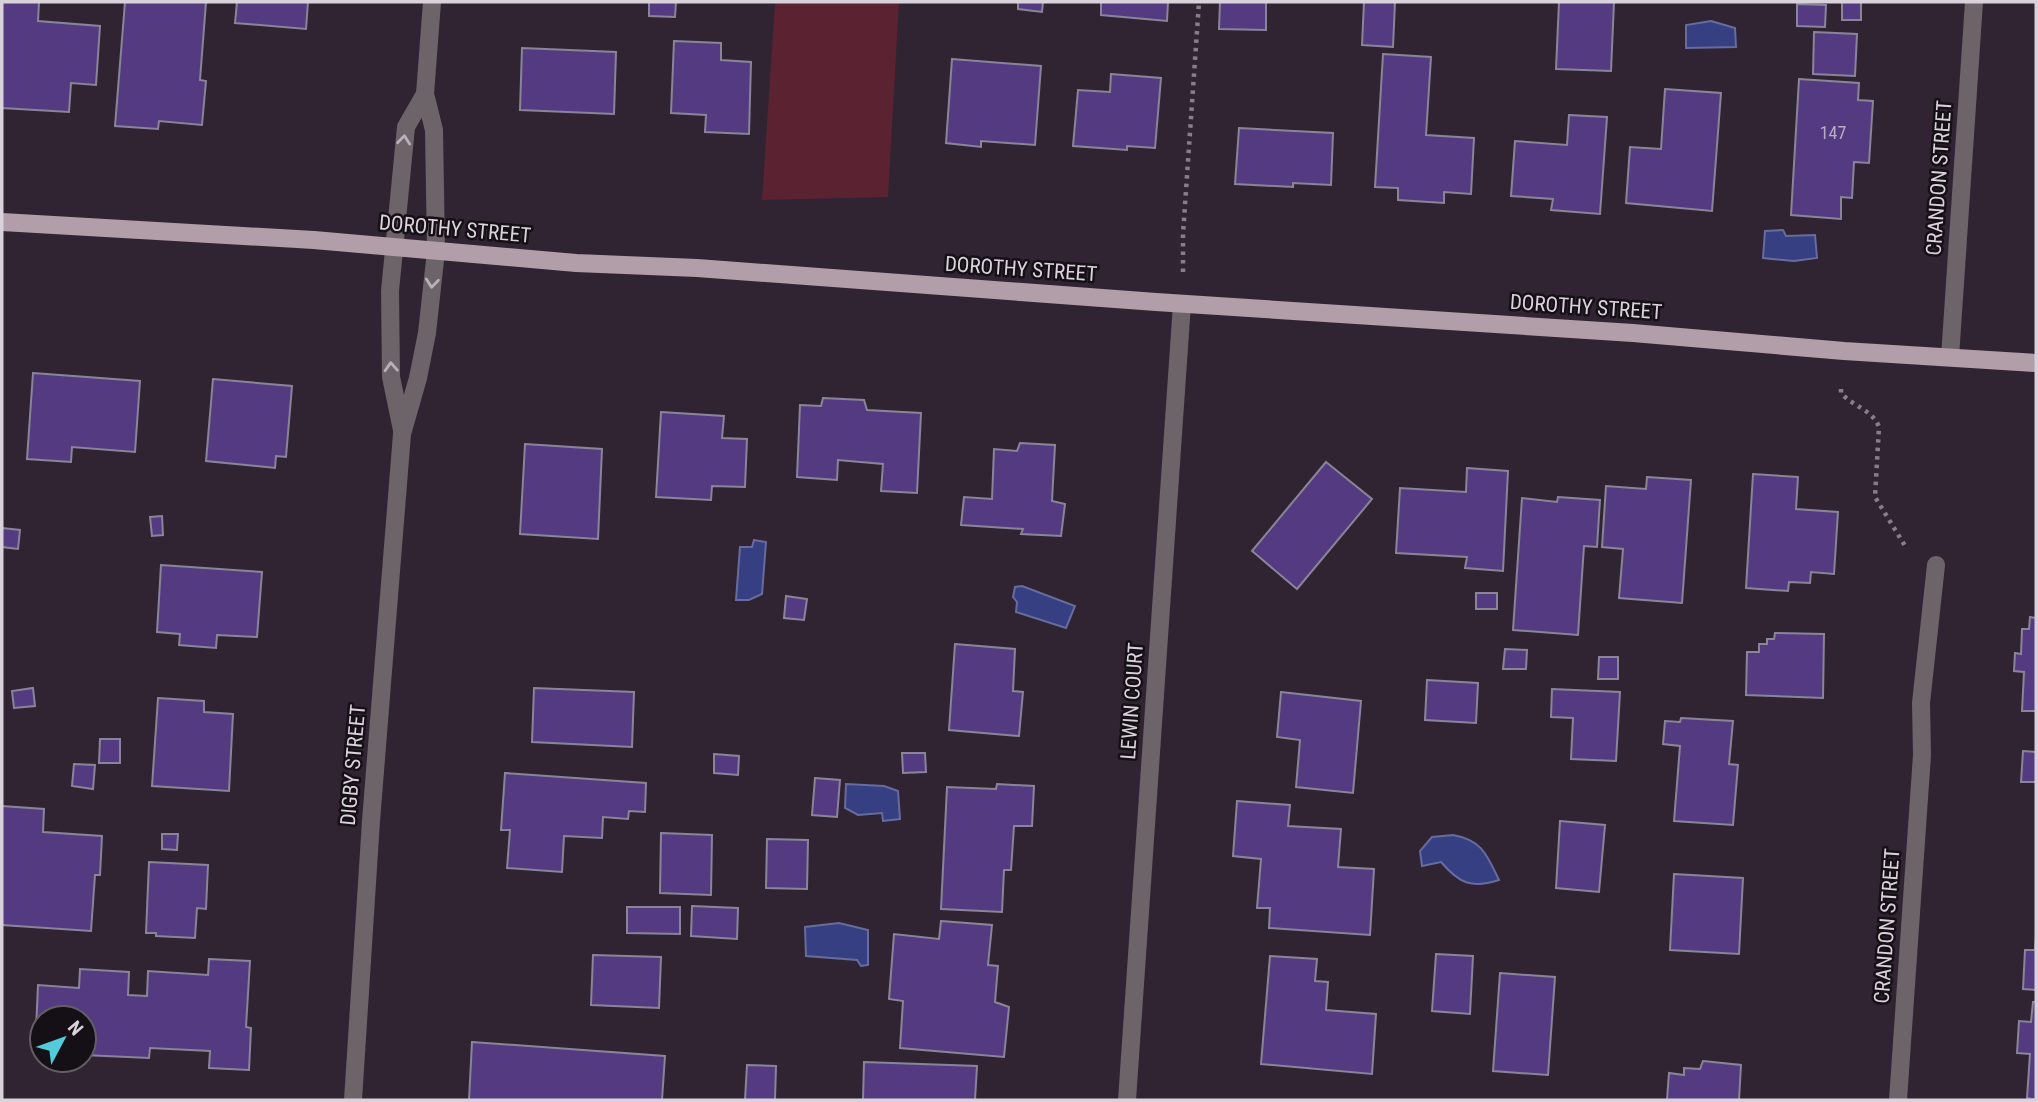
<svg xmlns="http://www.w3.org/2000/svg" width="2038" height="1102" viewBox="0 0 2038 1102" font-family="'Roboto Condensed',sans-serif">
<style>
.green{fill:#5b2232}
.water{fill:#373f83;stroke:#686b9d;stroke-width:2}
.building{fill:#543b81;stroke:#898498;stroke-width:2}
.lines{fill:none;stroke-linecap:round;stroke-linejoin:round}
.path{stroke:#887e8a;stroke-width:4.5;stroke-dasharray:3.5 5;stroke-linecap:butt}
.minor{stroke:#6d6469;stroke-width:18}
.major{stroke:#b19ea9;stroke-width:18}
.oneway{stroke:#b9b1b9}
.labels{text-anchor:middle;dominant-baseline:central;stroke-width:5;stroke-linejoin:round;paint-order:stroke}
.number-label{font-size:18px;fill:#b8acc4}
.street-label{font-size:21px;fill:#dad2db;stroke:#151016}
</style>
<rect width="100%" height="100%" fill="#302433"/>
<!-- green -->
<polygon class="green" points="775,2 899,2 888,197 762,200"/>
<!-- water -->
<g class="water">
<polygon points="1711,21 1735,28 1736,47 1686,48 1686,25"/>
<polygon points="1783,230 1786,236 1815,235 1817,258 1794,261 1763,258 1765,231"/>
<polygon points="754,540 766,542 762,594 749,600 736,600 740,547 752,547"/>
<polygon points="1022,586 1075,606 1066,628 1016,612 1017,602 1013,597 1015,587"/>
<polygon points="846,784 884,786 898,791 900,819 883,821 882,813 858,815 845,808"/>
<path d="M1453 835C1482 840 1487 855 1499 880 1471 889 1459 883 1441 862L1422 866 1420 851 1432 837Z"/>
<polygon points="839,923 868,930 868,965 861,966 857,960 806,956 805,927"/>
</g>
<!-- building -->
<g class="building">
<polygon points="2,2 39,2 38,21 100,26 96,85 71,83 69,112 2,108"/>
<polygon points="125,2 206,2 200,80 206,81 202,125 159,121 158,129 115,126"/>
<polygon points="237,2 308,2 306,29 235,23"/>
<polygon points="649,2 676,2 675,17 649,16"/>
<polygon points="1018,2 1043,2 1042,12 1018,9"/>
<polygon points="1101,2 1168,2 1167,21 1101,15"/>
<polygon points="1220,2 1266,2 1266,30 1219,29"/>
<polygon points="1364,2 1395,2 1393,47 1362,45"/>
<polygon points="1559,2 1614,2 1611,71 1556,69"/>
<rect x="1842" y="2" width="19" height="18"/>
<polygon points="1797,4 1826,5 1825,27 1797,26"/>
<polygon points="1814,32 1857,34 1855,76 1813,74"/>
<polygon points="674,41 721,43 721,60 751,62 749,134 705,132 706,115 671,113"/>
<polygon points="522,48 616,52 614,114 520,110"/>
<polygon points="1383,54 1431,57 1426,135 1474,138 1471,194 1444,192 1444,203 1398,200 1398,188 1375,187"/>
<polygon points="952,59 1041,66 1035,145 981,141 981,147 946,143"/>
<polygon points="1111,74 1161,78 1155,148 1127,146 1127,150 1073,146 1078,90 1110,92"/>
<polygon points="1799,79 1859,83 1858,100 1873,101 1869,163 1854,162 1852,198 1841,197 1841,219 1791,215"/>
<polygon points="1665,89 1721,93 1712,211 1626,203 1630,147 1661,149"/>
<polygon points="1569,115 1607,117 1600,214 1551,210 1553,199 1511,196 1515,141 1567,145"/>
<polygon points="1239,128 1333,133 1331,185 1293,183 1293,187 1235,184"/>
<polygon points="33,373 140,381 135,452 72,447 71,462 27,459"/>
<polygon points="213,379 292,386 286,457 276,456 275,468 206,461"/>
<polygon points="823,398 864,400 867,410 921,413 917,493 881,491 883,464 838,460 837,480 797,477 800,405 821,406"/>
<polygon points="661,412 724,416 722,438 747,439 745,487 712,486 711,500 656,497"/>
<polygon points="1020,443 1055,445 1052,501 1065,504 1061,536 1021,534 1023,529 961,525 964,497 992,499 994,449 1017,451"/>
<polygon points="525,444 602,449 598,539 520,534"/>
<polygon points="1326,462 1372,499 1297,589 1252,551"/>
<polygon points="1467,468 1508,471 1503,571 1465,568 1467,557 1396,553 1400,488 1466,492"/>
<polygon points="1753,474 1798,477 1796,509 1838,512 1834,574 1811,572 1810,583 1789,582 1788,591 1746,588"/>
<polygon points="1647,477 1691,480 1682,603 1619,598 1623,549 1602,547 1606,486 1646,489"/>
<polygon points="1558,497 1600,500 1597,547 1584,546 1578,635 1513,630 1522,498 1557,502"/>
<polygon points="162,516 163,535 152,536 150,517"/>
<polygon points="2,528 20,530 18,549 2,547"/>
<polygon points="161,565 262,572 257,637 217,635 216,648 179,645 180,634 157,632"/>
<rect x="1476" y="593" width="21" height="16"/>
<polygon points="786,596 807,599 804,620 784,618"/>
<polygon points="2030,617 2036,618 2036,711 2022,711 2024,672 2014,671 2015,653 2021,654 2022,629 2029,629"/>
<polygon points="1775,633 1824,634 1823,698 1746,695 1747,652 1759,652 1759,644 1767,644 1767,639 1774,639"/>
<polygon points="955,644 1015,649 1013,691 1023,692 1019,736 949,730"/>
<polygon points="1505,649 1527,650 1526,669 1503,669"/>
<polygon points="1599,657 1618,657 1618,679 1598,679"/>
<polygon points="1427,680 1478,683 1476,723 1425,720"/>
<polygon points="33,688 35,706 14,708 12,691"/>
<polygon points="534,688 634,692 632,747 532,742"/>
<polygon points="1552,689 1620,692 1616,761 1571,759 1573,718 1551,717"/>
<polygon points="1281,692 1361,701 1353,793 1296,787 1300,740 1277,737"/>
<polygon points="158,698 204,701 204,712 233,714 229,791 152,786"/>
<polygon points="1681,718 1733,721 1729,764 1738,765 1733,825 1674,821 1680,746 1663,744 1665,721 1680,722"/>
<polygon points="100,739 120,739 120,763 99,763"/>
<polygon points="2023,751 2036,752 2036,782 2021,782"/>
<polygon points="902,753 925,753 926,772 903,773"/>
<polygon points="714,754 739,756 738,775 714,773"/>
<polygon points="74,764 95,765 93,789 72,786"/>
<polygon points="505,773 646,783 645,812 629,811 628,819 603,817 602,838 564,836 562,872 507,868 510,830 501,830"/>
<polygon points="815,778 840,780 837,817 812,815"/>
<polygon points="997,784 1034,786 1032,826 1014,826 1011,870 1004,870 1002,912 941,909 947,787 996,789"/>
<polygon points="1237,801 1290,805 1288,826 1341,829 1338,867 1374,869 1370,935 1269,928 1270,908 1257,908 1261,859 1233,856"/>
<polygon points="2,806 44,809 43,832 102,836 100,875 95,875 91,931 2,925"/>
<polygon points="1560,821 1605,825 1599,892 1556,888"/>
<polygon points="661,833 712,835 711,895 660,893"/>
<polygon points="162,834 178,834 177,850 162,849"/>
<polygon points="767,839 808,840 807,889 766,888"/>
<polygon points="149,862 208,865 206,909 197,908 195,938 156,936 156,933 146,933"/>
<polygon points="1674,874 1743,878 1739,954 1670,950"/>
<polygon points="692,906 738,908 737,939 691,936"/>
<polygon points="627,907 680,907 680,934 627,933"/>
<polygon points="941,921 992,925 988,965 998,966 995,1002 1009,1007 1004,1057 900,1048 903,1001 889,999 894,934 939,939"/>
<polygon points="2036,934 2036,990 2023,989 2025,950 2035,950"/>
<polygon points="1436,954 1473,956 1470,1014 1432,1011"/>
<polygon points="593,955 661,957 659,1008 591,1005"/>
<polygon points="1270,956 1317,959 1315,981 1328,982 1326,1010 1376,1014 1372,1074 1261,1064"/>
<polygon points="209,959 250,961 246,1027 251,1028 249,1070 209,1068 210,1051 150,1048 149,1058 84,1055 84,1018 42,1018 42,1052 35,1052 38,985 79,988 80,969 129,972 128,995 147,996 148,971 208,975"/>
<polygon points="1500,973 1555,977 1548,1075 1493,1071"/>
<polygon points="2033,1002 2036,1002 2036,1100 2027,1098 2030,1054 2017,1053 2019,1021 2031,1022"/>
<polygon points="472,1042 665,1056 662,1100 469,1100"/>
<polygon points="1703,1061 1741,1065 1739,1100 1667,1100 1669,1073 1684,1075 1684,1068 1700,1069"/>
<polygon points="864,1062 977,1066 975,1100 863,1100"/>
<polygon points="747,1065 776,1066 775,1100 745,1100"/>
</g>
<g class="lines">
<!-- path -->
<g class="path">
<polyline points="1183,272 1183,234 1199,2"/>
<path d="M1841 389V393C1852 406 1873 410 1879 427L1875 497 1907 549"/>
</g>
<!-- minor -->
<g class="minor">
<polyline points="1950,357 1974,2"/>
<polyline points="402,430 391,377 390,291 406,127 425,94"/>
<polyline points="353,1100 371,821 402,434 418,378 427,333 436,251 434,130 425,94 432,2"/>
<polyline points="1127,1100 1182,304"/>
<polyline points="1898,1100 1922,755 1921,703 1936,565"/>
</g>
<!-- major -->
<polyline class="major" points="2,222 314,240 576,263 697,268 1156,302 1633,333 1844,351 2036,363"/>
</g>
<!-- one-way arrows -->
<defs><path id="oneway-chevron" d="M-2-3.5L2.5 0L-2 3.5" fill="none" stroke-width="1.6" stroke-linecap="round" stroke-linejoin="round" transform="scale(1.75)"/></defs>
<g class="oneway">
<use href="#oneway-chevron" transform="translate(404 140) rotate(-84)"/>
<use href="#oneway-chevron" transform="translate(432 283) rotate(96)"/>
<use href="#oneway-chevron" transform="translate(391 367) rotate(-93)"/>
</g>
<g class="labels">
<!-- number labels -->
<g class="number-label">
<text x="1833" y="132">147</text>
</g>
<!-- street labels -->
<g class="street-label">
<text transform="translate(1939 178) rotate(-86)">CRANDON STREET</text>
<text transform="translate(455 229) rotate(5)">DOROTHY STREET</text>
<text transform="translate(1021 269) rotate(4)">DOROTHY STREET</text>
<text transform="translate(1586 307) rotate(4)">DOROTHY STREET</text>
<text transform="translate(1132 701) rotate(-86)">LEWIN COURT</text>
<text transform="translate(353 765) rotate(-85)">DIGBY STREET</text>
<text transform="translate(1887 926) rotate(-86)">CRANDON STREET</text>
</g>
</g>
<!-- border -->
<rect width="2038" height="1102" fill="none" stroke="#dad2db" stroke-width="7"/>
<!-- north arrow -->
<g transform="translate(63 1039) rotate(49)"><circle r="33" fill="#151016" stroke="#645e65" stroke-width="2"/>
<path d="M0-5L12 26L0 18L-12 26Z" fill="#53cbda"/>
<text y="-10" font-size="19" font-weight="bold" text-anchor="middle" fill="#dad2db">N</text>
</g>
</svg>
